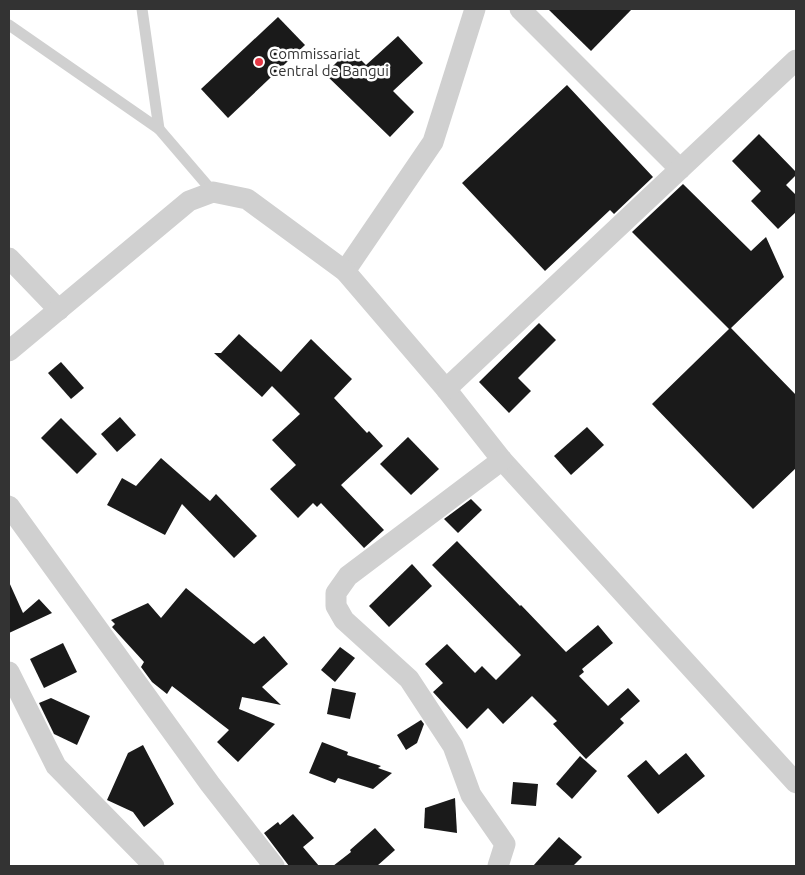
<svg xmlns="http://www.w3.org/2000/svg" width="805" height="875" viewBox="0 0 805 875" font-family="Ubuntu,sans-serif">
<style>
.building{fill:#1a1a1a}
.lines{fill:none;stroke-linecap:round;stroke-linejoin:round}
.service{stroke:#d0d0d0;stroke-width:11}
.minor{stroke:#d0d0d0;stroke-width:21}
.poi-dot{fill:#e63946;stroke:#fff;stroke-width:2}
.labels{text-anchor:middle;dominant-baseline:central;stroke-width:5;stroke-linejoin:round;paint-order:stroke}
.poi-label{font-size:15px;fill:#333;stroke:#fff;text-anchor:start}
</style>
<rect width="100%" height="100%" fill="#fff"/>
<!-- building -->
<g class="building">
<polygon points="548,9 632,9 591,51"/>
<polygon points="278,17 305,45 228,118 201,89"/>
<polygon points="398,36 423,63 393,91 414,112 390,137 325,74 350,49 366,65"/>
<polygon points="567,85 653,177 614,214 610,210 545,271 462,183"/>
<polygon points="759,134 796,172 796,175 786,185 796,195 796,212 778,229 751,201 761,191 732,161"/>
<polygon points="683,184 751,251 766,237 784,277 731,328 796,395 796,468 753,509 652,404 729,329 632,232"/>
<polygon points="539,323 556,340 518,378 531,391 509,413 479,382"/>
<polygon points="239,334 281,372 311,339 352,379 334,398 367,433 369,431 383,446 341,485 384,530 364,548 321,503 317,507 313,503 298,518 270,489 296,465 272,440 300,414 272,386 262,397 214,353 221,353"/>
<polygon points="61,362 84,388 71,399 48,373"/>
<polygon points="120,417 136,435 117,452 101,434"/>
<polygon points="61,418 97,454 77,474 41,438"/>
<polygon points="587,427 604,445 571,475 554,456"/>
<polygon points="408,437 439,469 411,495 380,464"/>
<polygon points="161,458 210,501 216,494 257,536 234,558 182,504 165,535 107,505 122,478 136,486"/>
<polygon points="471,499 482,510 458,533 444,519"/>
<polygon points="457,541 520,606 521,605 566,652 598,625 613,643 582,669 584,672 579,676 608,706 628,688 640,701 620,719 624,723 586,759 553,724 557,721 532,696 503,724 488,708 467,729 433,692 443,683 425,664 447,644 475,673 482,666 496,680 521,655 432,565"/>
<polygon points="412,564 432,586 389,627 369,606"/>
<polygon points="9,582 23,613 39,599 52,613 9,633"/>
<polygon points="186,588 254,644 264,636 288,664 262,687 281,705 242,697 239,709 275,724 238,762 217,742 229,730 172,686 167,694 152,682 141,667 144,662 112,627 115,624 111,620 148,603 161,618"/>
<polygon points="63,643 77,672 44,688 30,659"/>
<polygon points="340,647 355,658 335,682 321,670"/>
<polygon points="332,688 356,693 350,719 327,714"/>
<polygon points="51,698 90,716 77,745 54,734 39,703"/>
<polygon points="421,720 424,724 417,743 406,750 397,735"/>
<polygon points="322,742 348,752 347,755 381,766 378,768 392,773 373,789 338,778 335,783 309,773"/>
<polygon points="143,745 174,804 144,827 133,812 107,800 128,753"/>
<polygon points="686,753 705,776 658,814 627,776 646,760 659,775"/>
<polygon points="580,756 597,771 572,799 556,784"/>
<polygon points="513,782 538,784 536,806 511,804"/>
<polygon points="455,798 457,833 424,828 425,808"/>
<polygon points="293,814 314,838 303,847 319,866 289,866 264,833 278,822 280,825"/>
<polygon points="375,828 395,850 377,866 333,866 351,852 350,850"/>
<polygon points="559,837 582,857 573,866 533,866"/>
</g>
<g class="lines">
<!-- service -->
<g class="service">
<polyline points="142,9 159,129"/>
<polyline points="9,25 159,129 213,192"/>
</g>
<!-- minor -->
<g class="minor">
<polyline points="520,9 680,169"/>
<polyline points="9,258 59,310"/>
<polyline points="345,271 433,142 475,9"/>
<polyline points="9,351 189,201 213,192 247,199 345,271 446,389 502,460 796,783"/>
<polyline points="446,389 796,60"/>
<polyline points="9,506 210,784 274,866"/>
<polyline points="9,672 56,766 154,866"/>
<polyline points="498,866 505,844 471,795 453,746 409,679 344,620 336,606 336,593 348,576 502,460"/>
</g>
</g>
<!-- markers -->
<circle class="poi-dot" cx="259" cy="62" r="5"/>
<g class="labels">
<!-- poi labels -->
<g class="poi-label">
<text x="269" y="53">Commissariat<tspan x="269" dy="17">Central de Bangui</tspan></text>
</g>
</g>
<!-- border -->
<rect width="805" height="875" fill="none" stroke="#333333" stroke-width="20"/>
</svg>
